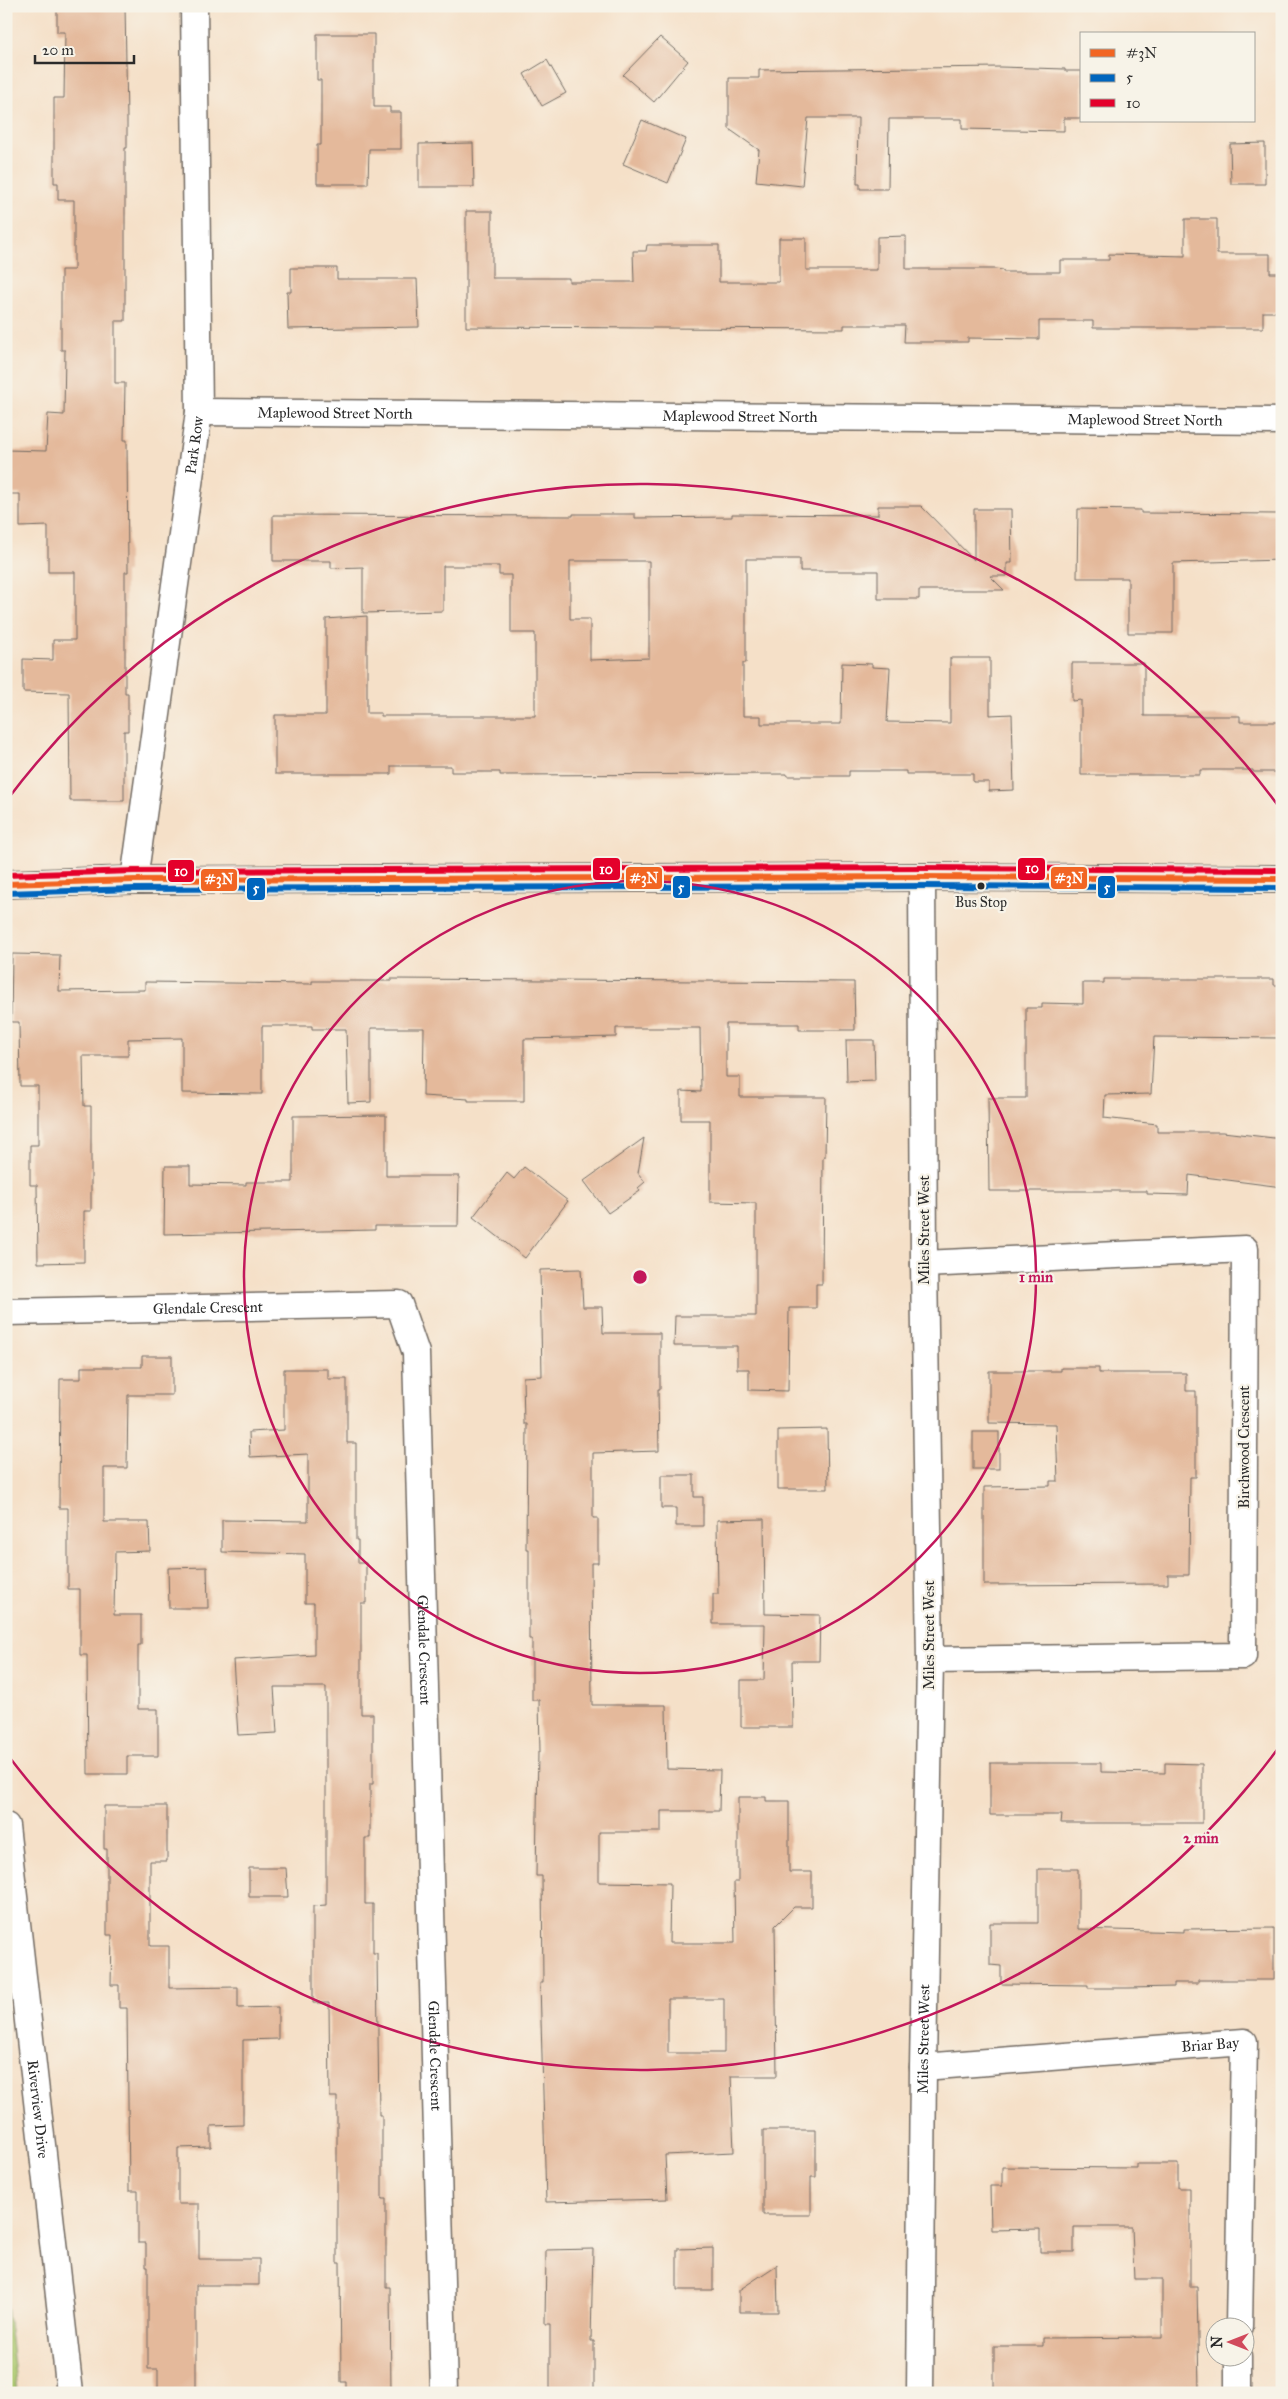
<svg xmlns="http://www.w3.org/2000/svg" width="1288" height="2399" viewBox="0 0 1288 2399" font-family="'IM FELL Great Primer',serif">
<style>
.green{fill:#acc970;stroke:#6c7a4e}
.building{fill:#e4b99b;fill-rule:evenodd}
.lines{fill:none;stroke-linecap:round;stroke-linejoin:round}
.street-casing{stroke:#726a62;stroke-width:29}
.secondary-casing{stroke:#726a62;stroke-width:30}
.street{stroke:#fff;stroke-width:26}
.secondary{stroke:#fff;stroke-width:28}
.bus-1-casing{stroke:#f7f3e8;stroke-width:10}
.bus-2-casing{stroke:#f7f3e8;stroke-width:10}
.bus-3-casing{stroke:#f7f3e8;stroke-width:10}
.bus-1{stroke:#f26522;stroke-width:6}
.bus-2{stroke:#0065bd;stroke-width:6}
.bus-3{stroke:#e4002b;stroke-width:6}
.ring{fill:none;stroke:#c2185b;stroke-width:2.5}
.bus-dot{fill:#2b2b2b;stroke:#f7f3e8;stroke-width:2}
.labels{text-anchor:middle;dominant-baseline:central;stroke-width:4.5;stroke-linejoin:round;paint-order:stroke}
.bus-label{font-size:14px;fill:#2b2b2b;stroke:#f7f3e8}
.street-label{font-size:15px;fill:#2b2b2b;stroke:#f7f3e8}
.centre{fill:#c2185b;stroke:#f7f3e8;stroke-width:2.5}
.ring-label{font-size:15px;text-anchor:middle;font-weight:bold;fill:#c2185b;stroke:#f7f3e8;stroke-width:4.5;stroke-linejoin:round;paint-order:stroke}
.line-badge{stroke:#f7f3e8;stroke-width:2}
.badge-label{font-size:14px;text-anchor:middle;font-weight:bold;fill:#fff}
</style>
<rect width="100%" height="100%" fill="#f7f3e8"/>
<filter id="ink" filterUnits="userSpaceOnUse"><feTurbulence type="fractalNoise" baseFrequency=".02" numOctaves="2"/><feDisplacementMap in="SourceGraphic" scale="10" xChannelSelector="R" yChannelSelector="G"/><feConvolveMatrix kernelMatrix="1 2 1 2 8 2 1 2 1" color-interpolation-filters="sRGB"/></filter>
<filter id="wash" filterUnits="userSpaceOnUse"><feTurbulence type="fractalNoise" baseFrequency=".0096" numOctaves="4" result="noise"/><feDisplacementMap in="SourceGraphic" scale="20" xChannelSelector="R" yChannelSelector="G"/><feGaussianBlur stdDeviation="1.12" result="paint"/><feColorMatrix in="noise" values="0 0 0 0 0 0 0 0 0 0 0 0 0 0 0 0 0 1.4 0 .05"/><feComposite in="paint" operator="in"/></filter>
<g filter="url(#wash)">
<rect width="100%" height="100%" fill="#f5e0c8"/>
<!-- green -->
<polygon class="green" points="6,2295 17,2393 6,2393"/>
<g id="blocks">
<!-- building -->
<g class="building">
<polygon points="57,6 125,6 127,120 127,148 125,148 125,321 115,321 115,383 125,383 124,440 127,440 128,572 125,572 125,693 128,693 128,731 124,731 124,801 70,801 69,693 23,692 23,659 53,660 53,640 75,640 75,572 48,572 48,526 20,527 20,494 6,494 6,450 46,451 48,414 64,415 65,350 61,350 61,270 74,270 74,200 58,200 58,183 54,183 54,98 64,98 65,32 57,32"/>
<polygon points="317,34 374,34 374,107 390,107 390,112 401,112 401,149 369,149 368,184 317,184 317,145 321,145 321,80 317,80"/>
<polygon points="660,37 688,61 654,102 623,75"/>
<polygon points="547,60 566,93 542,106 524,74"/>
<polygon points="1000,67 1065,69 1065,71 1082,71 1082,118 1064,118 1064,131 962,129 962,119 889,119 888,189 860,189 860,184 857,184 858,118 808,118 802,186 756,181 759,150 729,129 729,78 759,78 759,70"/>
<polygon points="642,120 686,139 668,183 623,164"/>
<polygon points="473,143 474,187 419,187 419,144"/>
<polygon points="1265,143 1265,184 1231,184 1230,144"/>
<polygon points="466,211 492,211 492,278 569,278 569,282 634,282 633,251 646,251 647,245 719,245 719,282 779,282 779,238 806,238 806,270 877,270 877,237 906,236 906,269 995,269 1003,270 1003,272 1060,272 1060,260 1109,260 1109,254 1185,256 1185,219 1217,219 1217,254 1270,254 1270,273 1282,273 1282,312 1263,312 1263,328 1093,328 1093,321 1039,321 1039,339 968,338 968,342 904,342 905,325 844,325 844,329 466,327"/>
<polygon points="291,268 337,268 337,279 417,279 419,327 288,329 287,292 291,292"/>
<path d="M878 506H921L974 560V509H1011L1012 563H1007V576H990L1004 590H919V599H878V571H800V559H746V663H743V716H761V724H841L842 663 872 664V667L890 668 887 722 950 723V658H990V715L1012 714 1014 790 989 791V782H973V774H906V771H849V776H787V774L500 775V772H451V766H391V774H275V715H326V619L367 616V713H381V716H535V633H511V575H499V566H443V611L363 613V567L331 568V561H273V515L573 516V514H635V518L732 517V514L878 515ZM570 561H649V658L590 660V619H570Z"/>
<polygon points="1078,509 1141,510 1141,513 1279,514 1279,517 1282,517 1282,560 1173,563 1173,633 1128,633 1128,578 1077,578"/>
<polygon points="1072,663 1144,663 1144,716 1240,716 1240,722 1282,722 1282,772 1253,772 1253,770 1200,770 1200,775 1081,775 1081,700 1072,701"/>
<polygon points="12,954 60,955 59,991 145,990 145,982 312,984 312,981 391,981 391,979 854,982 855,1030 799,1030 799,1024 726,1024 726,1077 740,1077 740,1097 826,1097 825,1157 823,1157 822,1284 816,1284 816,1308 789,1308 788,1391 749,1390 749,1369 737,1369 737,1346 674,1346 675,1316 756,1316 756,1203 710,1202 710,1120 681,1120 681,1091 701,1092 700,1028 616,1028 616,1037 524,1039 524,1101 468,1101 468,1099 423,1096 424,1028 371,1028 371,1102 348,1103 346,1029 312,1029 312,1026 262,1026 262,1094 182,1093 182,1038 128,1039 128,1056 83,1056 84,1106 91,1106 91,1211 84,1211 84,1262 38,1263 37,1185 30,1185 30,1145 38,1145 38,1086 20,1086 19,1022 11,1022"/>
<polygon points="1104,979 1274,979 1274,985 1282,985 1282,1038 1154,1037 1151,1094 1105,1095 1104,1118 1157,1124 1157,1132 1223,1132 1282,1139 1282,1187 1189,1175 1188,1195 1147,1194 1147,1191 989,1191 988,1098 1026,1098 1026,1008 1042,1008 1042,1003 1083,1004 1083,983 1104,983"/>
<polygon points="846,1040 874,1040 875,1081 847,1082"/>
<polygon points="386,1115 386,1176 459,1176 458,1226 375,1226 375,1230 164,1234 165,1166 190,1166 190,1184 246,1185 246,1182 293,1182 293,1116"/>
<polygon points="644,1138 638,1173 645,1182 638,1188 640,1191 608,1213 584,1181"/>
<polygon points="524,1167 568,1201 525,1258 473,1217 507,1173 514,1179"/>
<path d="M581 1269 583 1307H602L603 1333H660V1389H658L659 1451 593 1453V1518H598V1563H591L592 1705H666L667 1769 720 1770 719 1811H661V1832H599V1882L670 1883 669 1943H735L734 1882H738V1797H766V1801H789V1872H812V1907H794L775 1926 777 2076H731L734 2152 665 2155 667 2199 546 2202 540 1983H543L542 1876H536L538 1752H540L539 1700H532V1639H529V1549H526L527 1424H524L523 1377 542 1376 540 1270ZM668 1999H724V2053H668Z"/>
<polygon points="142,1356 172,1356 172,1395 128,1395 127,1468 104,1468 104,1522 149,1522 150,1551 115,1552 114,1615 141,1615 141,1645 138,1645 138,1709 158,1709 158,1756 127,1756 127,1774 88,1774 87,1655 80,1655 80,1589 68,1589 68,1508 59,1508 60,1379 81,1379 81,1367 142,1367"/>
<polygon points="1061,1368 1099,1368 1099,1373 1186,1373 1186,1391 1196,1391 1196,1477 1190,1477 1189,1575 1168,1575 1168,1584 984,1585 984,1487 1050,1486 1050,1481 1058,1481 1056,1424 989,1423 989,1371 1061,1371"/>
<polygon points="284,1369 328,1369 328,1379 347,1379 347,1443 356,1443 356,1540 358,1540 358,1563 366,1563 366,1603 361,1603 361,1714 373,1714 373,1784 370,1784 370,1838 365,1838 365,1904 373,1904 373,1953 377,1953 379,2115 382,2115 382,2199 386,2199 386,2287 390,2287 391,2393 346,2393 346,2382 341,2382 340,2263 337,2263 337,2097 330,2097 329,2003 313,2003 313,1906 326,1905 326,1687 274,1687 277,1733 238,1735 233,1660 314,1655 314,1603 305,1603 305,1554 222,1552 222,1520 308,1521 308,1454 250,1457 249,1432 284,1430"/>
<polygon points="827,1429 828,1489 778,1489 778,1430"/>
<rect x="973" y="1432" width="26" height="37"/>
<polygon points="661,1475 694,1475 694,1497 703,1497 703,1526 676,1526 676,1508 661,1508"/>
<polygon points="764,1519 765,1614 820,1615 819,1661 792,1661 793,1727 741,1727 741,1680 764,1680 765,1624 713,1624 713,1594 718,1594 717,1520"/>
<polygon points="207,1567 208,1608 169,1608 168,1568"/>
<polygon points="990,1763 1101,1763 1101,1772 1165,1773 1165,1763 1202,1764 1202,1823 1061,1823 1062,1815 990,1815"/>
<polygon points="104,1806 167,1806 167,1861 150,1861 150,1946 169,1946 169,1988 238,1987 238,2008 278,2007 278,2039 243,2040 243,2125 211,2126 211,2147 178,2148 178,2204 199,2204 199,2259 259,2259 259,2285 196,2285 196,2393 158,2393 158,2369 148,2369 148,2267 146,2267 146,2243 138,2243 138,2191 129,2191 127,2008 119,2008 119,1985 111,1985 112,1935 107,1935 107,1849 104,1849"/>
<polygon points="249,1868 286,1868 288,1897 249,1897"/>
<polygon points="1038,1869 1078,1869 1078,1929 1184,1932 1184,1929 1274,1928 1274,1980 1198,1980 1198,1983 1174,1983 1174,1987 1129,1988 1088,1988 1088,1985 1001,1984 1001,1966 990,1965 990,1923 1038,1923"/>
<polygon points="763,2130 816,2130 816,2177 811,2177 811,2215 763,2215"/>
<polygon points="1137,2164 1178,2164 1178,2188 1190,2188 1190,2287 1197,2287 1199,2389 1173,2389 1173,2393 994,2392 994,2346 1043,2346 1043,2338 1162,2337 1162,2279 1134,2279 1132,2227 1074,2227 1074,2252 1040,2252 1040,2229 991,2230 990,2186 1002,2186 1002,2167 1137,2168"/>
<polygon points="713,2248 713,2290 677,2290 677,2249"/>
<polygon points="593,2249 591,2341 594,2341 594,2393 550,2393 550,2324 545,2324 546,2250"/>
<polygon points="777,2265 778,2312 739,2312 739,2290"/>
</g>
</g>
</g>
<g filter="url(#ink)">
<use href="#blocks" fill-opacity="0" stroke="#726a62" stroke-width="1"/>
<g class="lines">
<defs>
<g id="street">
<path id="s1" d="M199 412 1282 421"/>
<path id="s2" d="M134 880 199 412 194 6"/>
<polyline points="924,1264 1245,1249 1243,1656 930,1660"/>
<path id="s3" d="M6 1312 399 1304 416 1353 444 2393"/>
<path id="s4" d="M6 1826 70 2393"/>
<path id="s5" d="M923 2067 1244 2042 1239 2326"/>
<path id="s6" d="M920 2393 923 2067 930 1660 924 1264 922 877"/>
<polyline points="1238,2393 1238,2356"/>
</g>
<polyline id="secondary" points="6,884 134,880 922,877 1282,879"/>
</defs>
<!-- street casing -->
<use href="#street" class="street-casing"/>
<!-- secondary casing -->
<use href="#secondary" class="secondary-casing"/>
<!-- street -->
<use href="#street" class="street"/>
<!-- secondary -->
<use href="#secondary" class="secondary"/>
<defs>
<polyline id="bus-1" points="6,884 134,880 922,877 1282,879"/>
<polyline id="bus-2" points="6,893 134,889 922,886 1282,888"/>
<polyline id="bus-3" points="6,875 134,871 922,868 1282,870"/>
</defs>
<!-- bus-1 casing -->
<use href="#bus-1" class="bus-1-casing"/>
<!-- bus-2 casing -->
<use href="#bus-2" class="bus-2-casing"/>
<!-- bus-3 casing -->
<use href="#bus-3" class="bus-3-casing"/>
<!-- bus-1 -->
<use href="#bus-1" class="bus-1"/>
<!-- bus-2 -->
<use href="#bus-2" class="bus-2"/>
<!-- bus-3 -->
<use href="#bus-3" class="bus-3"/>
</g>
</g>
<!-- distance rings -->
<g class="ring">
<circle cx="640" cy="1277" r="396"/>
<path d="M1282 1743A793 793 0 0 1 7 1754M7 800A793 793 0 0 1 1282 811"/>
</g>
<!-- markers -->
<circle class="bus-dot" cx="981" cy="886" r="4.5"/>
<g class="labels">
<!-- bus labels -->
<g class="bus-label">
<text x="981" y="902">Bus Stop</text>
</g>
<!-- street labels -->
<g class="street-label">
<text stroke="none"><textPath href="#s1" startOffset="136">Maplewood Street North</textPath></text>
<text stroke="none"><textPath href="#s1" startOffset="541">Maplewood Street North</textPath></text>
<text stroke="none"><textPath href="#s1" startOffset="946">Maplewood Street North</textPath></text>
<text stroke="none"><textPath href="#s2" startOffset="439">Park Row</textPath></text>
<text transform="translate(924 1230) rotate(-90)">Miles Street West</text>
<text stroke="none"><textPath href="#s3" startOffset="202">Glendale Crescent</textPath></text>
<text transform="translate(1244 1447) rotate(-90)">Birchwood Crescent</text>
<text transform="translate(929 1635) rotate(-90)">Miles Street West</text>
<text stroke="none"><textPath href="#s3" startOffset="742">Glendale Crescent</textPath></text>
<text stroke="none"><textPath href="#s6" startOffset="354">Miles Street West</textPath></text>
<text stroke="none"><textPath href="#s5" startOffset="288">Briar Bay</textPath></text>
<text stroke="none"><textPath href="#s3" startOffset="1148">Glendale Crescent</textPath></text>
<text stroke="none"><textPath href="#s4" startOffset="285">Riverview Drive</textPath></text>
</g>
</g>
<circle cx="640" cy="1277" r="8" class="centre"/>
<g class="ring-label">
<text x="1036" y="1282">1 min</text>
<text x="1201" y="1843">2 min</text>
</g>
<g class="line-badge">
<rect x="1017" y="857" width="29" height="24" rx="5" fill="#e4002b"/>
<rect x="592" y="857" width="29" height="24" rx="5" fill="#e4002b"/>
<rect x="167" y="859" width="28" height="24" rx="5" fill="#e4002b"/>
<rect x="1050" y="866" width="38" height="24" rx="5" fill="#f26522"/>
<rect x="625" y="866" width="38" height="24" rx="5" fill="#f26522"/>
<rect x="200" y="868" width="38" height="24" rx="5" fill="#f26522"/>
<rect x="672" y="875" width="19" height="24" rx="5" fill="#0065bd"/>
<rect x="1097" y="875" width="19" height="24" rx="5" fill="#0065bd"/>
<rect x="246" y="877" width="20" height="24" rx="5" fill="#0065bd"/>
</g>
<g class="badge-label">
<text x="1032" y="873">10</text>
<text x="606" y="874">10</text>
<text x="181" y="876">10</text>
<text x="1069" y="883">#3N</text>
<text x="644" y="883">#3N</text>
<text x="219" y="884">#3N</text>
<text x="681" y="892">5</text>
<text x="1107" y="892">5</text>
<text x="256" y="893">5</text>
</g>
<!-- margin -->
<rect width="1288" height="2399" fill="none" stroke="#f7f3e8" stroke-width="25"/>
<!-- legend -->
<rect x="1080" y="32" width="175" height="90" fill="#f7f3e8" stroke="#a5a39c"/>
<rect x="1090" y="49" width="25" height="8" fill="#f26522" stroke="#a5a39c"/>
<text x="1126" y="58" font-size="15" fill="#2b2b2b">#3N</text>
<rect x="1090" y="74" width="25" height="8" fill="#0065bd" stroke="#a5a39c"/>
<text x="1126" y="82" font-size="15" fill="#2b2b2b">5</text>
<rect x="1090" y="99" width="25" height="8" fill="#e4002b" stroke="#a5a39c"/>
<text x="1126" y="108" font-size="15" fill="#2b2b2b">10</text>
<!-- north arrow -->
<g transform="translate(1230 2342) rotate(270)"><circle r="24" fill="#f7f3e8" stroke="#a5a39c"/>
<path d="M0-4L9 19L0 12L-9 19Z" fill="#d1495b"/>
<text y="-8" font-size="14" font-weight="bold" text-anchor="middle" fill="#2b2b2b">N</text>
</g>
<!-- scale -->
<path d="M35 55v8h99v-8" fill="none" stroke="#2b2b2b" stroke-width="2.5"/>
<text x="42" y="55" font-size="15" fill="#2b2b2b" stroke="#f7f3e8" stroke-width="4" paint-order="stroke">20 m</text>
</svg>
